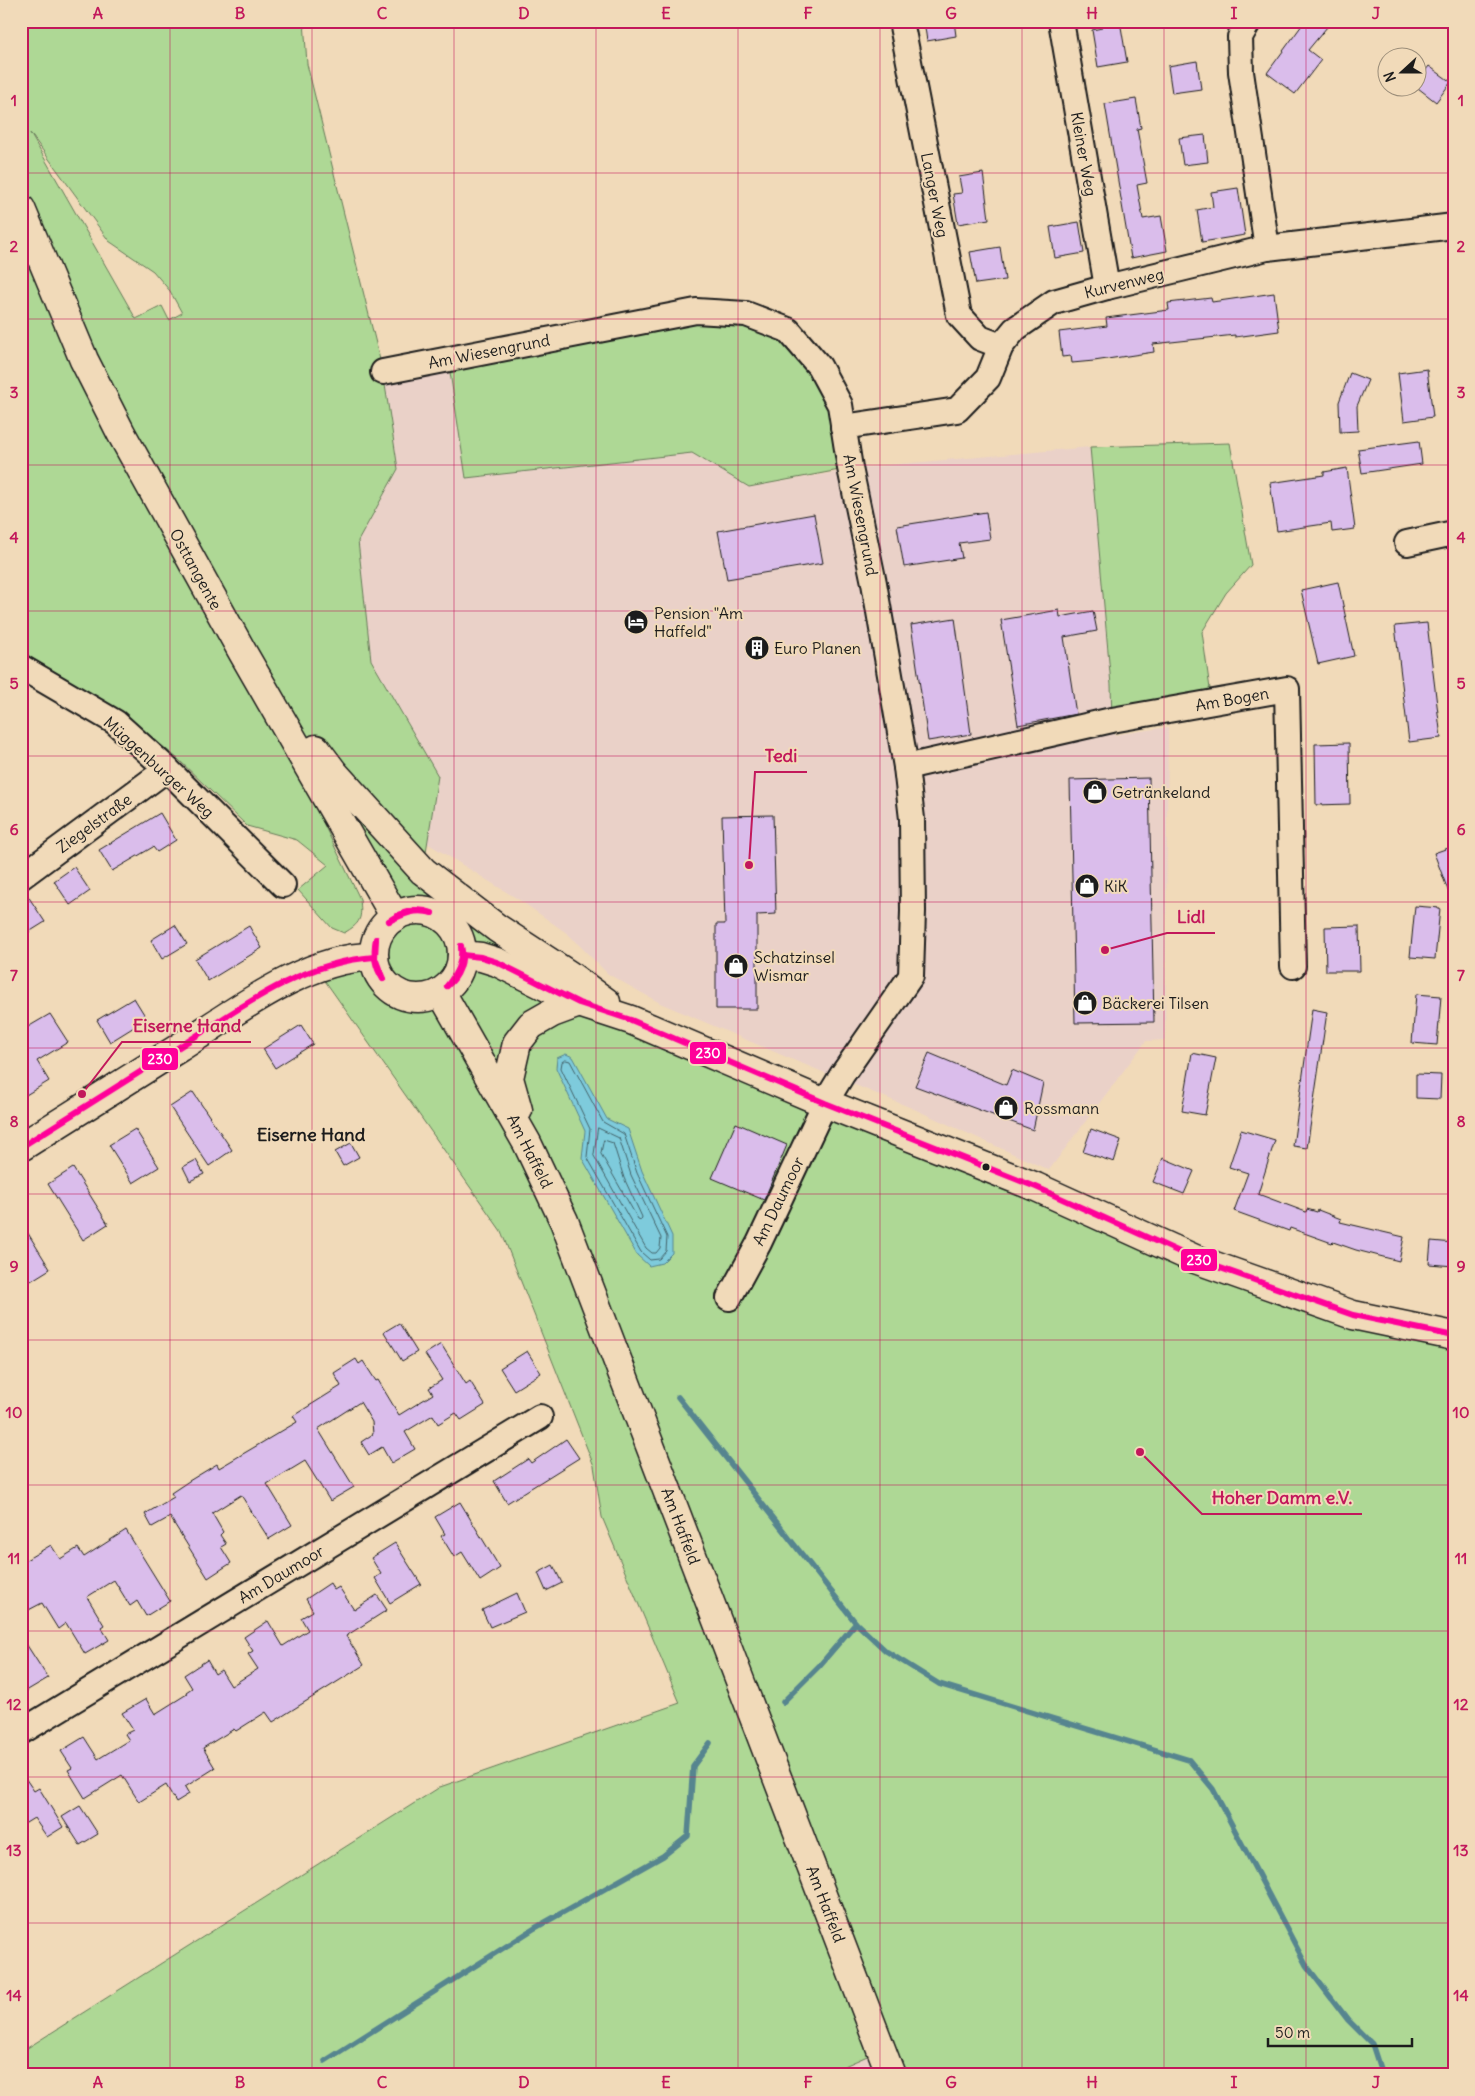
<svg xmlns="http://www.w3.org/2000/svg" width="1475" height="2096" viewBox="0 0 1475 2096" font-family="Delius,sans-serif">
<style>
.built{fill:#ead1c8}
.green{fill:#aed895;stroke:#657a58;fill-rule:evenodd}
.water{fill:#7ecbdc;stroke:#57858f}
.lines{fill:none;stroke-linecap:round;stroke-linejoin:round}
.shore{stroke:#436269;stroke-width:1}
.stream{stroke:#57858f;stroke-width:5.5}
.building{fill:#dabdeb;stroke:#1c1c1c}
.minor-casing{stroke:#1c1c1c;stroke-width:28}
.tertiary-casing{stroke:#1c1c1c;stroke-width:31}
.secondary-casing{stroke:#1c1c1c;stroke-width:31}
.minor{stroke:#f1dab9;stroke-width:24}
.tertiary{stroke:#f1dab9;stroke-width:28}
.secondary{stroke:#f1dab9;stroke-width:28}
.bus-1-casing{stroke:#f1dab9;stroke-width:10}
.bus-1{stroke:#f09;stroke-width:6}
.grid{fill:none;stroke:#c2185b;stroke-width:1;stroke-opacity:0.55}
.bus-dot{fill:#1c1c1c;stroke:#f1dab9;stroke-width:2}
.labels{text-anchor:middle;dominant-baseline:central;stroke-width:4;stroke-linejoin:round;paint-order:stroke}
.street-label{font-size:16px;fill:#1c1c1c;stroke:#f1dab9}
.poi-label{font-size:16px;fill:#1c1c1c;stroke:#f1dab9;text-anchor:start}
.neighbourhood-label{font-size:18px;font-weight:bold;fill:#1c1c1c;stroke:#f1dab9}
.leader{fill:none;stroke:#c2185b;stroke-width:2}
.callout-dot{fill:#c2185b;stroke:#f1dab9;stroke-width:2}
.callout-label{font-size:18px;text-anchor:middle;font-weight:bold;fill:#c2185b;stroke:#f1dab9;stroke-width:4;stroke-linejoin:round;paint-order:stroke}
.line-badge{stroke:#f1dab9;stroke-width:2}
.badge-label{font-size:14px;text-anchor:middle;font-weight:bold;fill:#fff}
.neatline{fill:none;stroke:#c2185b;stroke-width:2}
.grid-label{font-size:16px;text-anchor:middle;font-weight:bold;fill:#c2185b}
</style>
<rect width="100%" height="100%" fill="#f1dab9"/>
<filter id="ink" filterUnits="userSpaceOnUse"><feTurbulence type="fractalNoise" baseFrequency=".02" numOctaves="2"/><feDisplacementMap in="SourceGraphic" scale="10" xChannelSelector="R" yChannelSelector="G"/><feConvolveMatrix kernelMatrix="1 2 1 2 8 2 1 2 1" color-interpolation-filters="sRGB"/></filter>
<g filter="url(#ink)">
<!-- built -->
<g class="built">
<polygon points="448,359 466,478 692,453 749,487 866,467 1090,447 1111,685 1114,735 1168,727 1165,1040 1146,1041 1049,1170 914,1109 791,1059 660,1003 608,974 568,934 521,901 427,843 438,776 371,660 358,541 398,469 383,372"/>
<polygon points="882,2050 891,2075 824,2075"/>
</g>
<!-- green -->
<g class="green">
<path d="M21 21H304L307 64 383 372 398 469 358 541 371 660 438 776 423 871 631 1020 1195 1259 1454 1336V2075H891L881 2050 824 2075H21V2052L440 1787 680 1703 602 1517 594 1466 501 1231 316 968 367 949C371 931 378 923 392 913L299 773 360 899C362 919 361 923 344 933L332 928 298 890 328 865 297 840 247 826 178 759 122 713 21 657ZM30 133 109 241 153 271 170 291 182 313 169 320 162 306 136 319Z"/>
<polygon points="746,314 819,366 850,468 749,487 692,453 466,478 448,359"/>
<polygon points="1230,443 1251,565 1226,593 1202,632 1212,703 1112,720 1111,685 1090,447"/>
</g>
<!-- water -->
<polygon class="water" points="566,1054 573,1057 607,1119 628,1129 642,1171 672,1236 672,1253 662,1263 649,1266 637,1255 582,1158 585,1131 556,1068 557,1058"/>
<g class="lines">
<!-- shore -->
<g class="shore">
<polygon points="566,1060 570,1061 603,1122 624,1134 637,1173 667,1237 666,1251 659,1259 650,1260 641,1252 587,1157 590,1129 561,1068 562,1062"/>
<polygon points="598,1128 619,1138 631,1175 661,1238 660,1248 656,1253 652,1253 646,1248 594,1156"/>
<polygon points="604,1140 613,1143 624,1178 642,1217 641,1220 638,1219 601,1154"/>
</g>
<!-- stream -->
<g class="stream">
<polyline points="678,1397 856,1623 886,1651 939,1684 1189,1760 1213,1789 1306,1965 1348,2020 1372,2044 1382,2075"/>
<polyline points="783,1702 820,1665 856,1623"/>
<polyline points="325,2061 535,1928 663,1856 688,1836 693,1766 710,1743"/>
</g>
</g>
<!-- building -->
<g class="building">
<polygon points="924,21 954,21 956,36 927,41"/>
<polygon points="1101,21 1120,21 1127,62 1098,67 1092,30 1102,28"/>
<polygon points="1305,21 1332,21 1308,50 1321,60 1295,94 1267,73"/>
<polygon points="1197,61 1201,89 1172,93 1168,66"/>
<polygon points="1429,66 1451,82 1436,102 1418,88 1418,80"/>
<polygon points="1136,99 1141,128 1137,129 1147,183 1137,185 1143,219 1161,216 1167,251 1131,258 1105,104"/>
<polygon points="1205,135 1208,162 1183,165 1179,138"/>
<polygon points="983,173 989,219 958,224 953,194 962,193 959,177"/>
<polygon points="1238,188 1245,235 1202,242 1197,210 1213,207 1211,192"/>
<polygon points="1079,222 1084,253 1055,258 1050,227"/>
<polygon points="1000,247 1005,280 976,284 970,252"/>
<polygon points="1274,293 1279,331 1235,337 1235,335 1153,344 1154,352 1094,361 1072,363 1071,356 1062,357 1059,332 1107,326 1106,318 1169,310 1168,303 1211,298 1212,302"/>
<polygon points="1427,369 1433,417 1404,421 1398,373"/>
<polygon points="1350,373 1368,380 1357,406 1358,431 1340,432 1339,402"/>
<polygon points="1419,441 1422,464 1362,473 1358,449"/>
<polygon points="1347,468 1355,529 1332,532 1331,523 1277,531 1270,483 1324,475 1324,472"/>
<polygon points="986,512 990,539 959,543 962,558 904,567 897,526"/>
<polygon points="814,514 823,563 727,579 718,531"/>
<polygon points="1338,582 1354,656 1318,664 1301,590"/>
<polygon points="1059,610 1060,617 1093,611 1097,631 1064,637 1076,714 1018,725 1001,620"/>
<polygon points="955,618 971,734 928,741 911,625"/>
<polygon points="1427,623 1441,738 1409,742 1395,626"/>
<polygon points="1349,743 1350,804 1316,805 1315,744"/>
<polygon points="1149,778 1154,1022 1075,1023 1070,780"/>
<polygon points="160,813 176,840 157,852 153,847 112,871 99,850"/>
<polygon points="773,815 776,914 757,915 757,1009 716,1009 716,924 725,924 722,816"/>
<polygon points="1454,846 1454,900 1452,901 1434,853"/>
<polygon points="74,867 90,891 70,905 54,881"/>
<polygon points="24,890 45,922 29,932 21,920 21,891"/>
<polygon points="1415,906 1440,908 1435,959 1410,957"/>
<polygon points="175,925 187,944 162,959 151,940"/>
<polygon points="249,926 262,948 208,981 195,959"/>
<polygon points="1359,926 1360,971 1326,971 1325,927"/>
<polygon points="1416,994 1441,996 1437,1045 1412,1043"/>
<polygon points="134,998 147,1019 110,1042 97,1020"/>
<polygon points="1312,1009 1327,1012 1307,1148 1293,1146"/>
<polygon points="50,1014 68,1042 37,1061 49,1081 21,1098 21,1031"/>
<polygon points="301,1025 313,1044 275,1068 263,1049"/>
<polygon points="929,1053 1006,1085 1012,1070 1043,1083 1033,1130 915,1086"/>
<polygon points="1192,1053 1216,1058 1205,1115 1182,1111"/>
<polygon points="1416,1074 1441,1075 1440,1099 1416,1098"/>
<polygon points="193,1092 232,1150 209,1166 170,1107"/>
<polygon points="736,1123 787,1145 764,1200 712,1178"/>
<polygon points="135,1129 159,1167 133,1183 109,1145"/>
<polygon points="1091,1129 1121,1140 1114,1162 1083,1152"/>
<polygon points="1241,1130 1275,1140 1258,1194 1306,1212 1307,1209 1317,1212 1318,1210 1341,1219 1340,1222 1404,1237 1399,1261 1356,1250 1333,1242 1332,1243 1290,1228 1289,1231 1234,1211 1248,1173 1229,1167"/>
<polygon points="351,1143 359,1157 343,1166 335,1152"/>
<polygon points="1163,1158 1194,1171 1184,1194 1153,1182"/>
<polygon points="196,1160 204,1174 190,1181 183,1167"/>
<polygon points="73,1168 108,1224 83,1240 48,1184"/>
<polygon points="21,1222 50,1269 21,1287"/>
<polygon points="1431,1241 1454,1243 1454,1266 1429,1264"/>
<polygon points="399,1323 417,1352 402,1361 384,1332"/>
<polygon points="441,1344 466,1384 470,1381 485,1405 461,1420 456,1413 438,1424 433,1415 405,1432 415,1449 391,1463 382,1447 369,1455 361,1442 373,1434 372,1422 360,1402 318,1429 354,1487 330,1501 305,1461 267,1484 292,1525 269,1539 241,1495 212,1513 223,1532 220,1535 226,1544 221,1547 231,1563 208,1578 170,1517 152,1527 145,1514 174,1497 171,1493 189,1481 217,1464 219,1468 297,1422 293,1416 341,1386 334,1373 356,1359 359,1364 363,1361 376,1381 378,1380 399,1415 433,1394 429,1388 442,1380 425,1354"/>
<polygon points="527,1351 541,1373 514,1390 500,1368"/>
<polygon points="566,1439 579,1458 507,1503 494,1481 528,1459 531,1463"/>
<polygon points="460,1502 500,1568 480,1581 462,1552 454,1557 441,1536 445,1534 435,1517"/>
<polygon points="126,1530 170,1601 146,1616 137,1601 130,1606 114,1580 87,1597 104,1625 101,1627 109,1640 85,1654 66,1623 58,1629 42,1603 21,1614 21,1563 51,1545 60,1559 78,1548 84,1557"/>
<polygon points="395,1543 421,1584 390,1603 375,1578 381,1574 371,1558"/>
<polygon points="553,1565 562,1583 546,1591 538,1573"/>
<polygon points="330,1583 334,1590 339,1587 354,1610 377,1595 387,1610 346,1636 364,1665 273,1722 266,1712 236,1731 234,1729 203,1748 215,1768 185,1787 189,1794 176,1802 166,1785 139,1802 122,1775 85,1798 68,1770 72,1768 61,1751 84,1737 98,1759 129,1740 125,1734 133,1730 122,1713 146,1699 155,1714 187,1694 186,1692 192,1688 184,1675 207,1660 215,1674 221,1670 231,1686 258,1669 248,1654 253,1651 244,1637 268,1621 283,1646 308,1630 301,1618 313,1611 306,1599"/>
<polygon points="517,1593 525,1612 490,1627 482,1610"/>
<polygon points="21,1636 48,1678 21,1694"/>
<polygon points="21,1772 34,1791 39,1788 63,1827 47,1837 34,1818 21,1826"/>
<polygon points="80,1806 98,1834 80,1845 62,1817"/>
</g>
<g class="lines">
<defs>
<g id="minor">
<polyline points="901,21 959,315 980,338 1001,346"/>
<polyline points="1061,21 1107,287"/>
<polyline points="1249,21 1240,37 1241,72 1267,248"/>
<polyline points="383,372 696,311 746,314 788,330 819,366 840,405 850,468 874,583 906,767 912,819 913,911 911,976 842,1075 825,1103 759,1243 729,1298"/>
<polyline points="843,427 957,410 988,378 1001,346 1015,329 1054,302 1107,287 1267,248 1454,226"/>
<polyline points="1407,543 1454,533"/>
<polyline points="21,667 115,722 167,769 283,885"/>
<polyline points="906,767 1112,720 1287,689 1293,966"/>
<polyline points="21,877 167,769"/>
<polyline points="21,1732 540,1417"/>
</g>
<g id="tertiary">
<polyline points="441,992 527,1143 564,1221 891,2075"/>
<polyline points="518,1110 509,1078 517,1043 531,1025 552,1013 579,1003"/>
</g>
<g id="secondary">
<polyline points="21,209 84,360 121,433 243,653 395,917"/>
<polyline points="316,749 334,773 423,871 497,928 569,975 606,1002"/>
<circle cx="418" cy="954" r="44"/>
<polyline points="462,955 481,957 497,962 579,1003 631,1020 825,1103 1036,1187 1195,1259 1353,1315 1454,1336"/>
<path d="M21 1147C73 1114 125 1082 177 1049 231 1015 308 955 374 957"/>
</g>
</defs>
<!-- minor casing -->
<use href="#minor" class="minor-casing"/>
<!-- tertiary casing -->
<use href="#tertiary" class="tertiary-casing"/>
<!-- secondary casing -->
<use href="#secondary" class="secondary-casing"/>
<!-- minor -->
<use href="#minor" class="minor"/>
<!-- tertiary -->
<use href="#tertiary" class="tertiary"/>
<!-- secondary -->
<use href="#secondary" class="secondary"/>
<defs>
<g id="bus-1">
<path d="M389 921C401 912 417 907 432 913"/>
<path d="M389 921C403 914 416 908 432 913"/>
<polyline points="376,939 375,958 383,979"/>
<path d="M376 939C373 953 374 966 383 979"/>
<polyline points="462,955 481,957 497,962 579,1003 631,1020 825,1103 1036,1187 1195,1259 1353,1315 1454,1336"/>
<path d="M447 986C456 974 463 962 461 946"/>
<path d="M447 986C459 977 465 960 461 946"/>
<path d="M21 1147C73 1114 125 1082 176 1049 239 1009 297 963 374 957"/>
</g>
</defs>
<!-- bus-1 casing -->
<use href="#bus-1" class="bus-1-casing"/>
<!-- bus-1 -->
<use href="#bus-1" class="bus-1"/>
</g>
</g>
<!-- grid -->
<path class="grid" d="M170 21V2075M312 21V2075M454 21V2075M596 21V2075M738 21V2075M880 21V2075M1022 21V2075M1164 21V2075M1306 21V2075M21 173H1454M21 319H1454M21 465H1454M21 611H1454M21 756H1454M21 902H1454M21 1048H1454M21 1194H1454M21 1340H1454M21 1485H1454M21 1631H1454M21 1777H1454M21 1923H1454"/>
<!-- icons -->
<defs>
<symbol id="hotel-disc" viewBox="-11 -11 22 22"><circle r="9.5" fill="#1c1c1c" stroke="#f1dab9"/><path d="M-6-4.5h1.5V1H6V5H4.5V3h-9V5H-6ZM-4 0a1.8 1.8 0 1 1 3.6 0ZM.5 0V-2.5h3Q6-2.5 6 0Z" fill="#fff"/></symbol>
<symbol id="building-disc" viewBox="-11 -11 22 22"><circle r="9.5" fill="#1c1c1c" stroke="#f1dab9"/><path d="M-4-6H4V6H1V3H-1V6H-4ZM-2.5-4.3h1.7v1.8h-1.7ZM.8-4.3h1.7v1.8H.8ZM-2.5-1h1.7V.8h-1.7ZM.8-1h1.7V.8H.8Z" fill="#fff"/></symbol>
<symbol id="shop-disc" viewBox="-11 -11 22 22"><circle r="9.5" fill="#1c1c1c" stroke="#f1dab9"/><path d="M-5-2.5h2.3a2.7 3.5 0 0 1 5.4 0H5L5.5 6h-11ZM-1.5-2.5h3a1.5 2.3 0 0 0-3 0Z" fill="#fff"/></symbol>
</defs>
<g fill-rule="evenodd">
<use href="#hotel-disc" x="622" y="608" width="28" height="28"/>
<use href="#building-disc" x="743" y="634" width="28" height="28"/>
<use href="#shop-disc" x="1081" y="778" width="28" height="28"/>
<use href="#shop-disc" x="1073" y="872" width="28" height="28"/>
<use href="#shop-disc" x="722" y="952" width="28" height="28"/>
<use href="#shop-disc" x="1071" y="989" width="28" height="28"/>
<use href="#shop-disc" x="992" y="1094" width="28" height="28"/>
</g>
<!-- markers -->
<circle class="bus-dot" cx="986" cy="1167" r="4.5"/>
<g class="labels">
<!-- street labels -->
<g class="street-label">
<text transform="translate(1084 154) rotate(80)">Kleiner Weg</text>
<text transform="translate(935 195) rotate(79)">Langer Weg</text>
<text transform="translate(1124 283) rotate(-14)">Kurvenweg</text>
<text transform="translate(489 351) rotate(-11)">Am Wiesengrund</text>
<text transform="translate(861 515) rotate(79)">Am Wiesengrund</text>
<text transform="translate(196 569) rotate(61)">Osttangente</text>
<text transform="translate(1232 699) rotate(-10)">Am Bogen</text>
<text transform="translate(159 767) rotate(42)">Müggenburger Weg</text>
<text transform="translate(94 823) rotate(-36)">Ziegelstraße</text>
<text transform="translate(530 1151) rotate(63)">Am Haffeld</text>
<text transform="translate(778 1201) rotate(-64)">Am Daumoor</text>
<text transform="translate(681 1526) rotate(69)">Am Haffeld</text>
<text transform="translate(281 1574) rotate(-31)">Am Daumoor</text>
<text transform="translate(826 1904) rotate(69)">Am Haffeld</text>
</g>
<!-- poi labels -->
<g class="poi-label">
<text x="654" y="613">Pension "Am<tspan x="654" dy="18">Haffeld"</tspan></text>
<text x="774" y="648">Euro Planen</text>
<text x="1112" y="792">Getränkeland</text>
<text x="1104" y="886">KiK</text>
<text x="754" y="957">Schatzinsel<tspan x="754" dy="18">Wismar</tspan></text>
<text x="1102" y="1003">Bäckerei Tilsen</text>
<text x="1024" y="1108">Rossmann</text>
</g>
<!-- neighbourhood labels -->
<g class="neighbourhood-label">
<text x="311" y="1134">Eiserne Hand</text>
</g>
</g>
<!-- callouts -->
<path class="leader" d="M749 865L755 772H807M1105 950L1167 933H1215M82 1094L122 1042H251M1140 1452L1202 1514H1362"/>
<g class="callout-dot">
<circle cx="749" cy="865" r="5"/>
<circle cx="1105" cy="950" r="5"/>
<circle cx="82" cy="1094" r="5"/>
<circle cx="1140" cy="1452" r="5"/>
</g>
<g class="callout-label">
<text x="781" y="762">Tedi</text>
<text x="1191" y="923">Lidl</text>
<text x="187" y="1032">Eiserne Hand</text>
<text x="1282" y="1504">Hoher Damm e.V.</text>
</g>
<g class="line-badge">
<rect x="689" y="1041" width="38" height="24" rx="5" fill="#f09"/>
<rect x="141" y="1047" width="38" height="24" rx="5" fill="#f09"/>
<rect x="1180" y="1248" width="38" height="24" rx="5" fill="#f09"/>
</g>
<g class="badge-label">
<text x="708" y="1058">230</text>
<text x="160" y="1064">230</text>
<text x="1199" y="1265">230</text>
</g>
<!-- margin -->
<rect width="1475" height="2096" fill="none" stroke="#f1dab9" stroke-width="55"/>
<!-- north arrow -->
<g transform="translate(1402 72) rotate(249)"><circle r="24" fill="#f1dab9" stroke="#9c8e7a"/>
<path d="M0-4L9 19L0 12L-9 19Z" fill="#1c1c1c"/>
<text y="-8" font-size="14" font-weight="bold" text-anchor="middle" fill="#1c1c1c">N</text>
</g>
<!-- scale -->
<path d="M1268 2038v8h144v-8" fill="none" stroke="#1c1c1c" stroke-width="2.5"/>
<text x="1275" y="2038" font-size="15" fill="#1c1c1c" stroke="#f1dab9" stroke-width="4" paint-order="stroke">50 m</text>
<rect x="28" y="28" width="1420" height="2040" class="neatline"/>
<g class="grid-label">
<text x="98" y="19">A</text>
<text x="240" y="19">B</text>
<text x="382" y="19">C</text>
<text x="524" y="19">D</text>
<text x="666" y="19">E</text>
<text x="808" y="19">F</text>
<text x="951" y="19">G</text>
<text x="1092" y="19">H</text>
<text x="1234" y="19">I</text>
<text x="1376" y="19">J</text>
<text x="14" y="106">1</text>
<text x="1461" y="106">1</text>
<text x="14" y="252">2</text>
<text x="1461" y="252">2</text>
<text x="14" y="398">3</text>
<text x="1461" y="398">3</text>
<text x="14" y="543">4</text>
<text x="1461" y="543">4</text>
<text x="14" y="689">5</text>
<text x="1461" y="689">5</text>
<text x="14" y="835">6</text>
<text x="1461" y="835">6</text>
<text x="14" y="981">7</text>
<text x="1461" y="981">7</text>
<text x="14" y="1127">8</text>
<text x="1461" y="1127">8</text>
<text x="14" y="1272">9</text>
<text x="1461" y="1272">9</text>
<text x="14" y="1418">10</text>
<text x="1461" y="1418">10</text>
<text x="14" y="1564">11</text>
<text x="1461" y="1564">11</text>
<text x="14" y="1710">12</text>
<text x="1461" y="1710">12</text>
<text x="14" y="1856">13</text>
<text x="1461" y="1856">13</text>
<text x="14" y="2001">14</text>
<text x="1461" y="2001">14</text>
<text x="98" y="2088">A</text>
<text x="240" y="2088">B</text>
<text x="382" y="2088">C</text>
<text x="524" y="2088">D</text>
<text x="666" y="2088">E</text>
<text x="808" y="2088">F</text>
<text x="951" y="2088">G</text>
<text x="1092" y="2088">H</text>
<text x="1234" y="2088">I</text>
<text x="1376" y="2088">J</text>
</g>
</svg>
